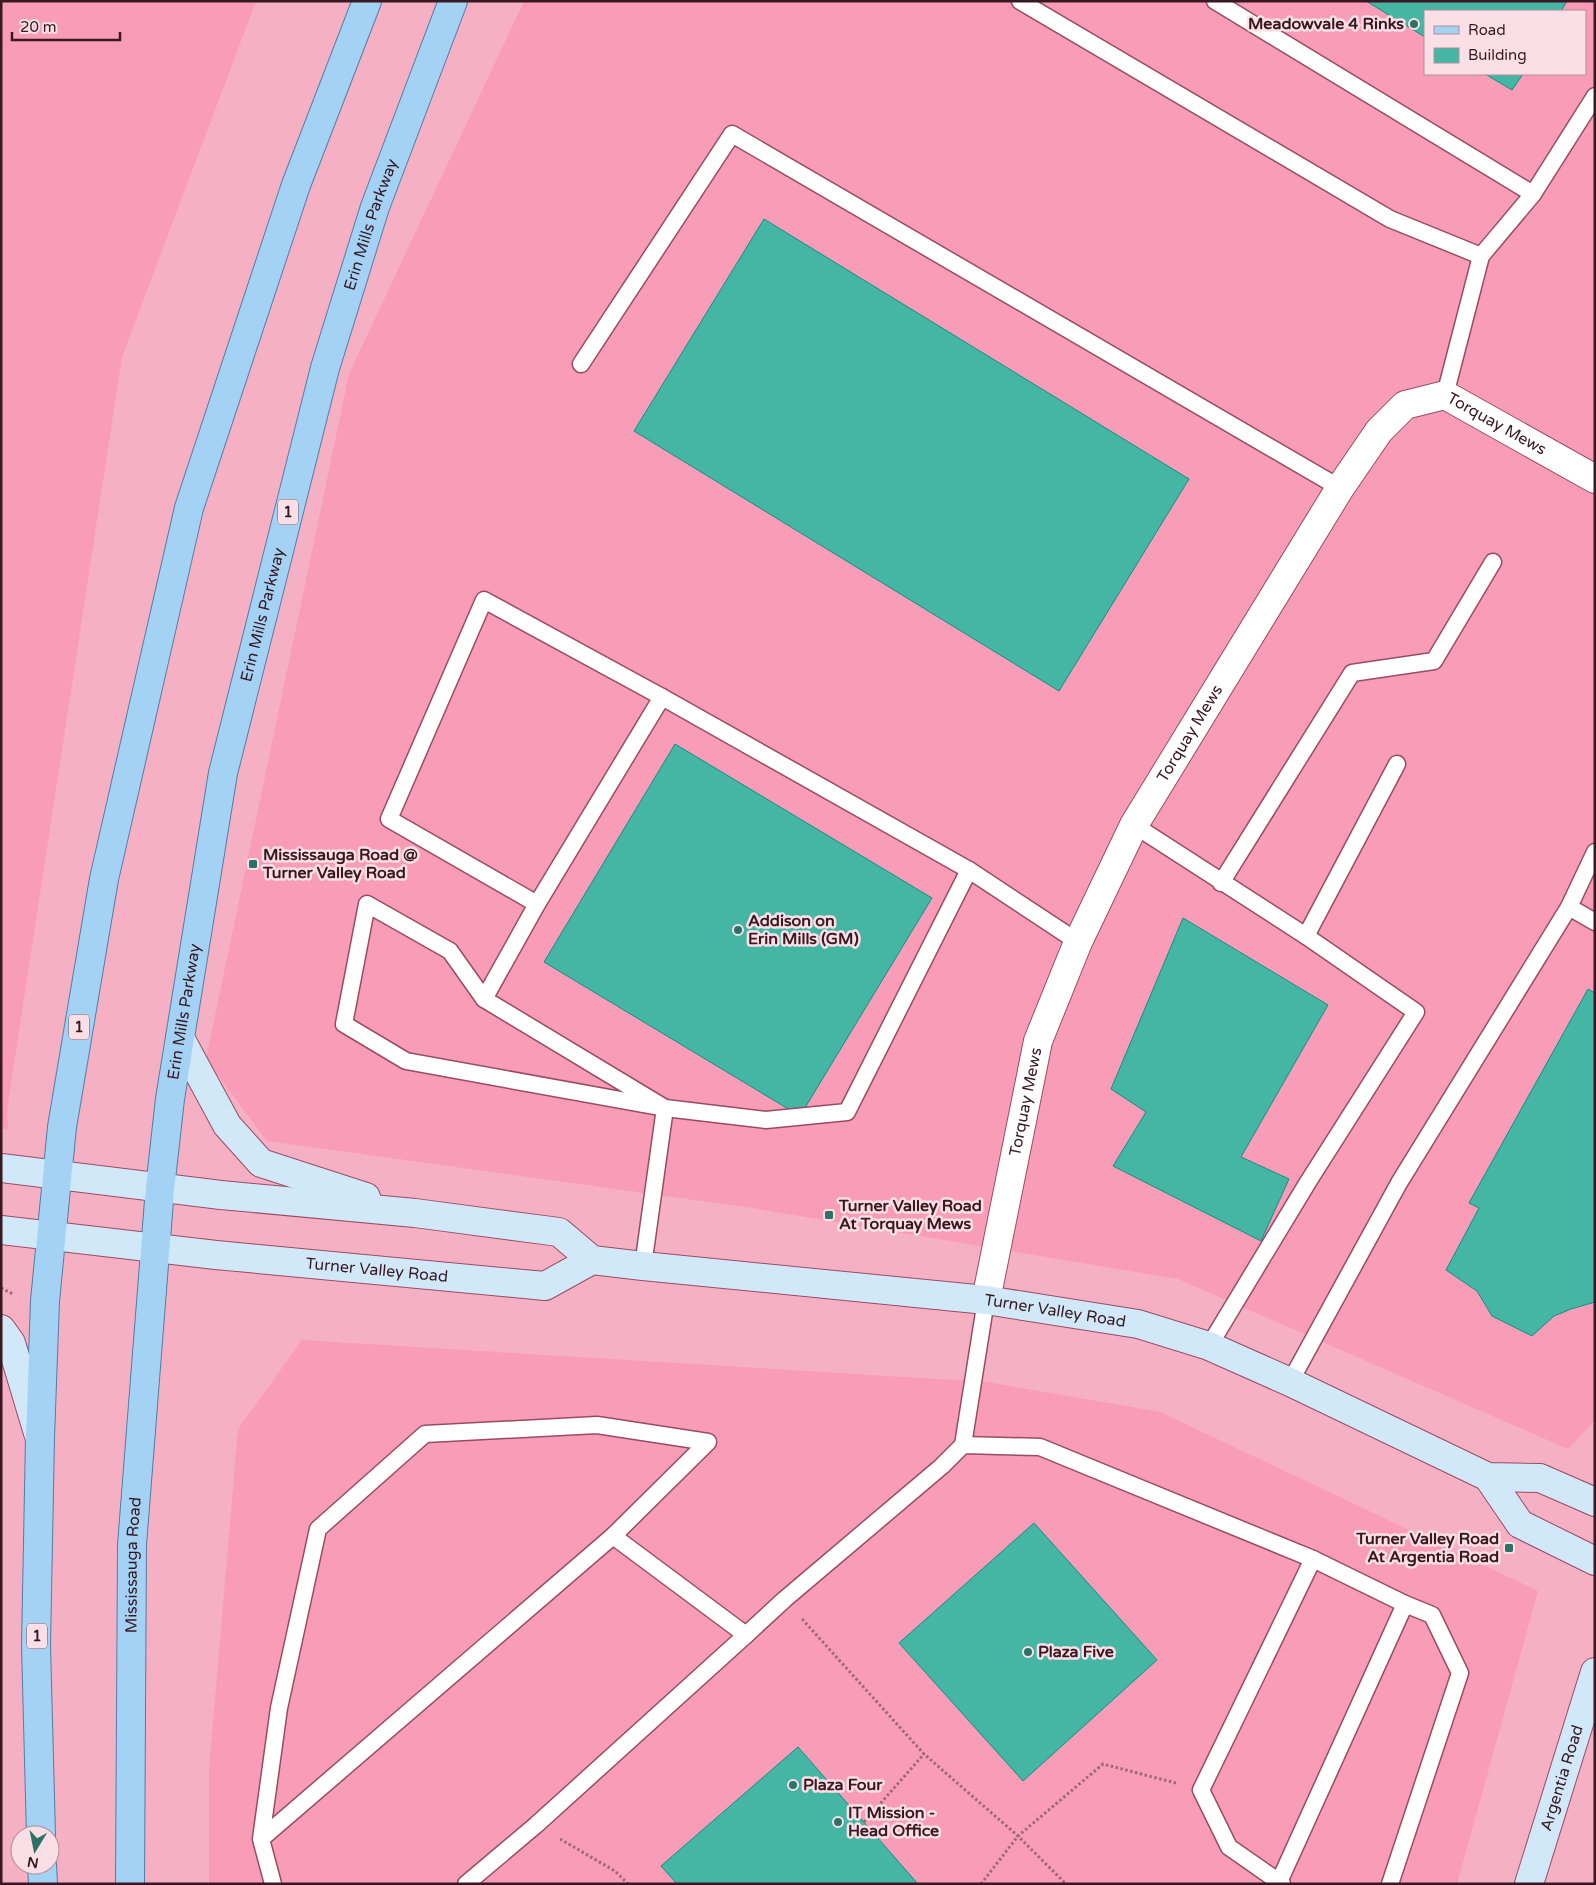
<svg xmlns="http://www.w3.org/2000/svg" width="1596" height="1885" viewBox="0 0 1596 1885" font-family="'Varela Round',sans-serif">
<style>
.built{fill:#f99cb7;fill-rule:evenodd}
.building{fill:#45b6a4;stroke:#0b9282}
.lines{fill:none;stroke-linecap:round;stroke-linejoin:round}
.lane-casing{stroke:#984c64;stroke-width:19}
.street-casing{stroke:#984c64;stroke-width:30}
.secondary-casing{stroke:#984c64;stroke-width:30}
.primary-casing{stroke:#557da5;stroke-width:30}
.path{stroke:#9d6978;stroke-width:3;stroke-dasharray:2.5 2.5;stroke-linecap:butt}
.lane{stroke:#fff;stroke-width:16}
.street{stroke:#fff;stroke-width:28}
.secondary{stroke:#d1e8f9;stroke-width:28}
.primary{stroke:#a3d2f4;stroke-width:28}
.poi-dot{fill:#2c7267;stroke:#fbdfe6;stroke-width:2}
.labels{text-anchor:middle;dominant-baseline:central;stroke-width:5;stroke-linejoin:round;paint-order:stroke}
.shield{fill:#fbdfe6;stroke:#72545d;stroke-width:1}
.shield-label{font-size:15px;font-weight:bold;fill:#381822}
.poi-label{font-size:16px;font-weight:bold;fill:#381822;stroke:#fbdfe6;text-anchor:start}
.street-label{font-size:16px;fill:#381822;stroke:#fbdfe6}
</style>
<rect width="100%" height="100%" fill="#f6b0c3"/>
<!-- built -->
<g class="built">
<polygon points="1,1 256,1 122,357 7,1110 8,1129 1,1128"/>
<path d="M524 1H1595V1420L1568 1449 1178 1279 752 1208 267 1141 206 1059 349 374ZM1425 11H1585V74H1425Z"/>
<polygon points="302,1340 987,1382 1160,1412 1538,1591 1457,1884 209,1884 209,1769 238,1429"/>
</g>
<!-- building -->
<g class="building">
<polygon points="1366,1 1567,1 1561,11 1425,11 1425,37"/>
<polygon points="1485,74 1523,74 1512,90"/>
<polygon points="764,219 1189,479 1059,691 634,431"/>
<polygon points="675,744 932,898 800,1116 544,962"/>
<polygon points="1183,918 1328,1005 1241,1157 1289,1179 1261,1241 1113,1166 1146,1112 1111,1089"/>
<polygon points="1588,989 1595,993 1595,1302 1571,1309 1554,1316 1532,1336 1492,1316 1477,1291 1446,1270 1479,1208 1469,1203"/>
<polygon points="1034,1523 1157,1660 1023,1781 899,1643"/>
<polygon points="798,1747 918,1884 677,1884 661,1866"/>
</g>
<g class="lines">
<defs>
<g id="lane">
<polyline points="1020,1 1390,219 1481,256"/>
<polyline points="1215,1 1533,194"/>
<polyline points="581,364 732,134 1340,488"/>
<polyline points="1445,395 1481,256 1533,194 1595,96"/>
<polyline points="1134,825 1306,936 1397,764"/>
<polyline points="1221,883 1352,673 1434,661 1493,562"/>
<polyline points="537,904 389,819 484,600 662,697 969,870"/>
<polyline points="1569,907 1595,852"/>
<polyline points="484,999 450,951 367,904 344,1024 406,1061 665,1108 766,1120 847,1112 969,870 1078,942"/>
<polyline points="643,1266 665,1108 484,999 537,904 662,697"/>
<polyline points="1209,1346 1308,1182 1416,1012 1306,936"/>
<polyline points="1290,1382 1399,1183 1569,907 1595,922"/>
<polyline points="963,1445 986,1300"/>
<polyline points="613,1536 746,1635 785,1599 942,1466 963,1445 1040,1447 1313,1559 1405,1604 1432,1615 1460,1673 1390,1884"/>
<polyline points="261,1839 613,1536 708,1442 597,1425 425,1434 318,1529 279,1708 261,1839 273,1884"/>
<polyline points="1279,1882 1405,1604"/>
<polyline points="466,1884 536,1825 746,1635"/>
<polyline points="1282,1884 1229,1847 1201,1790 1313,1559"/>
</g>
<g id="street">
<path id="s1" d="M986 1300 1038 1041 1078 942 1134 825 1340 488 1379 431 1405 405 1445 395 1595 479"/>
</g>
<g id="secondary">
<polyline points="180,1038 227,1125 261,1163 366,1197"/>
<path id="s2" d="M1 1168 221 1195 415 1213 559 1232 592 1260 643 1266 986 1300 1138 1324 1209 1346 1290 1382 1488 1477 1540 1478 1595 1502"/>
<path id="s3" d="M1 1230 216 1255 545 1286 592 1260"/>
<polyline points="1,1329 11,1343 38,1433"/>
<polyline points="1488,1477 1520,1524 1595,1561"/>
<path id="s4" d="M1529 1884 1595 1672"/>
</g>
<g id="primary">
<polyline points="41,1835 36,1646 40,1438 45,1301 62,1127 104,879 189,508 296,185 367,1"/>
<polyline points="42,1865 43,1884"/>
<path id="s5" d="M130 1884 132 1545 160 1188 170 1099 223 773 325 368 375 207 453 1"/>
</g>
</defs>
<!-- lane casing -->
<use href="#lane" class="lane-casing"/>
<!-- street casing -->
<use href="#street" class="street-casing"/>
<!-- secondary casing -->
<use href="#secondary" class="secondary-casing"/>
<!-- primary casing -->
<use href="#primary" class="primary-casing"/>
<!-- path -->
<g class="path">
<polyline points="1,1288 13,1294"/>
<polyline points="802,1619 924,1754 1018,1836 1066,1884"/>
<polyline points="864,1822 924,1754"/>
<polyline points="560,1839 615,1871 628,1884"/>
<polyline points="981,1884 1018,1836 1103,1764 1176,1783"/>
</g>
<!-- lane -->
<use href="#lane" class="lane"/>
<!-- street -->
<use href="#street" class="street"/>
<!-- secondary -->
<use href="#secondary" class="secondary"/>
<!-- primary -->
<use href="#primary" class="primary"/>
</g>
<!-- markers -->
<g class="poi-dot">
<circle cx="1414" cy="24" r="5"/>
<rect x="248" y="859" width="10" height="10" rx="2.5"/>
<circle cx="738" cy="930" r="5"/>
<rect x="824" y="1210" width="10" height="10" rx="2.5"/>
<rect x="1504" y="1543" width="10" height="10" rx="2.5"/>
<circle cx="1028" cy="1652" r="5"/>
<circle cx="793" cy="1785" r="5"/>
<circle cx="838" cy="1822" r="5"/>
</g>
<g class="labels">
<!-- shield labels -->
<g class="shield">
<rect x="278" y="499.5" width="20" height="25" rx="4"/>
<rect x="69" y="1014.5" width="20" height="25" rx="4"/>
<rect x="27" y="1623.5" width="20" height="25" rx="4"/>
</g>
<g class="shield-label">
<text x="288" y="512">1</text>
<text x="79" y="1027">1</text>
<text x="37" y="1636">1</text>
</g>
<!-- poi labels -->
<g class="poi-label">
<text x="1404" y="24" text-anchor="end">Meadowvale 4 Rinks</text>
<text x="263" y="855">Mississauga Road @<tspan x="263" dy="18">Turner Valley Road</tspan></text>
<text x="748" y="921">Addison on<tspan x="748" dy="18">Erin Mills (GM)</tspan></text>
<text x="839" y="1206">Turner Valley Road<tspan x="839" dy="18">At Torquay Mews</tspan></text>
<text x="1499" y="1539" text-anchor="end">Turner Valley Road<tspan x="1499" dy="18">At Argentia Road</tspan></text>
<text x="1038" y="1652">Plaza Five</text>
<text x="803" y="1785">Plaza Four</text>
<text x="848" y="1813">IT Mission -<tspan x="848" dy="18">Head Office</tspan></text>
</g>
<!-- street labels -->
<g class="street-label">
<text stroke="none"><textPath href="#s5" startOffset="1685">Erin Mills Parkway</textPath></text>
<text stroke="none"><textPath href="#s1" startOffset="1102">Torquay Mews</textPath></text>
<text stroke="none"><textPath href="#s5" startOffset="1280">Erin Mills Parkway</textPath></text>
<text stroke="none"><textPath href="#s1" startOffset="608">Torquay Mews</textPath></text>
<text stroke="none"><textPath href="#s5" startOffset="875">Erin Mills Parkway</textPath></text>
<text stroke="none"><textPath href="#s1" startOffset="202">Torquay Mews</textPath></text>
<text stroke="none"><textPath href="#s3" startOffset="378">Turner Valley Road</textPath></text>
<text stroke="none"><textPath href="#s2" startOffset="1071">Turner Valley Road</textPath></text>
<text stroke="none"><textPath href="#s5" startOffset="319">Mississauga Road</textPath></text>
<text stroke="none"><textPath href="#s4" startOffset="111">Argentia Road</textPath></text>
</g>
</g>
<!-- border -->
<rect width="1596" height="1885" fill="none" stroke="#381822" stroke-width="5"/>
<!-- legend -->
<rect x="1424" y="10" width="162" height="65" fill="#fbdfe6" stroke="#ad8f98"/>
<rect x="1434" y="26" width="25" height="8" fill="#a3d2f4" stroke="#ad8f98"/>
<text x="1468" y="35" font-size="15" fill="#381822">Road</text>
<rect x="1434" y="48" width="25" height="15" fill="#45b6a4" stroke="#ad8f98"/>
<text x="1468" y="60" font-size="15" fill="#381822">Building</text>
<!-- north arrow -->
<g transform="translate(35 1850) rotate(190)"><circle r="24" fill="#fbdfe6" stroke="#ad8f98"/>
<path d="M0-4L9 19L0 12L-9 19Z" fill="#2c7267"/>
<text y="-8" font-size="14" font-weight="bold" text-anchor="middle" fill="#381822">N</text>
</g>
<!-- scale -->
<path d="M12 32v8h108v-8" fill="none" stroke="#381822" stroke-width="2.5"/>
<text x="20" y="32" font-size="15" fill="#381822" stroke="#fbdfe6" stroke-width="4" paint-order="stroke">20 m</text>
</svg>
